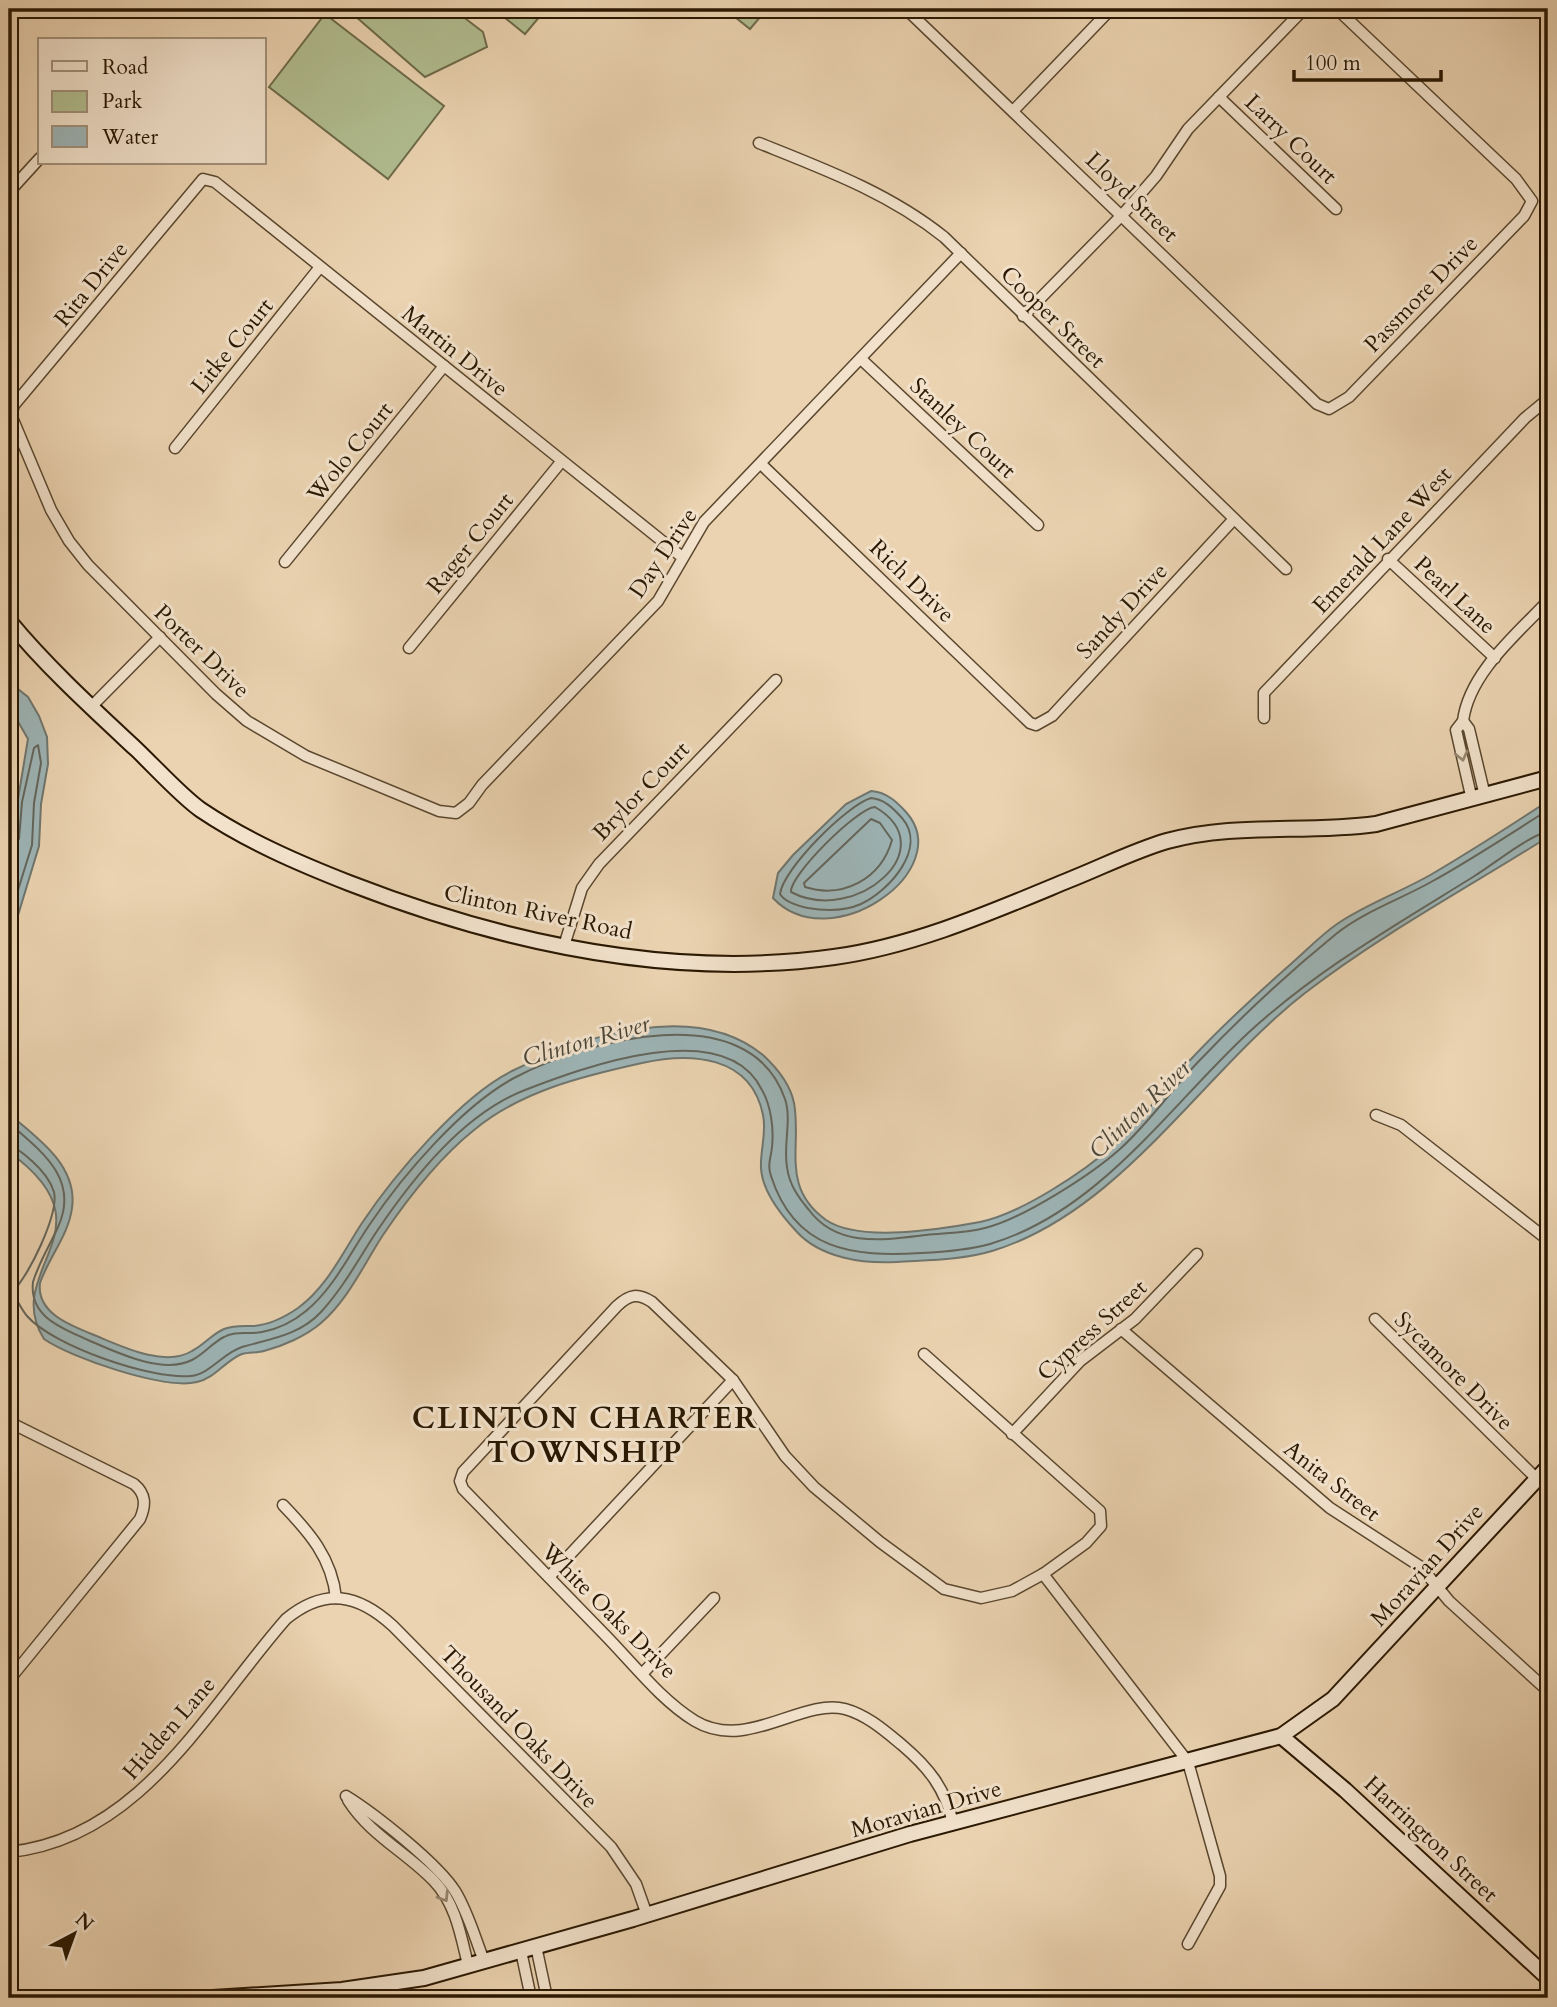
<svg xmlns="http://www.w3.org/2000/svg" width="1557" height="2007" viewBox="0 0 1557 2007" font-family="Cardo,serif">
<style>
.green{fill:#b1be91;stroke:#6e6b4a;stroke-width:2}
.water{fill:#9db5b7;stroke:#6f766f;stroke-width:2}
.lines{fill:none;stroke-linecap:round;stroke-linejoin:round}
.shore{stroke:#64665c;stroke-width:2}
.street-casing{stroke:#5a472e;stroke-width:13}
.secondary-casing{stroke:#2a1802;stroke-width:18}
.street{stroke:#f2e2cc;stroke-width:10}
.secondary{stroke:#f2e2cc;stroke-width:14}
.oneway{stroke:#988771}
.labels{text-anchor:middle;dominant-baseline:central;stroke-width:6;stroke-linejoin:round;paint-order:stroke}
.street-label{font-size:23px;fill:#2a1802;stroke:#f2e2cc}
.water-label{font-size:24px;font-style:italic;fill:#4c4738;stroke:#f2e2cc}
.district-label{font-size:30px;font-weight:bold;letter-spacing:2px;fill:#2a1802;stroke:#f2e2cc}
</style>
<rect width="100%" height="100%" fill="#ebd3b1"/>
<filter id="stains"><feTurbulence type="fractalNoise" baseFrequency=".00286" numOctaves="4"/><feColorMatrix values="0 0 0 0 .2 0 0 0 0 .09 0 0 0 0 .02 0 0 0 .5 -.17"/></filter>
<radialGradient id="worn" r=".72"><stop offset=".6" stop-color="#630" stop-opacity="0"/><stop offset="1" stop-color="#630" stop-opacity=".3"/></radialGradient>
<!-- green -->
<g class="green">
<polygon points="347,9 453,9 483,32 487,47 425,77"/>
<polygon points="494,9 546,9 525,34"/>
<polygon points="725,9 767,9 750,29"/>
<polygon points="325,14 444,106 388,179 269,87"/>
</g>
<!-- water -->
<g class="water">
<polygon points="9,682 28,697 39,716 47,737 48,764 41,804 39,846 9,945 9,853 28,739 9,706"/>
<path d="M871 791C886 792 896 801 906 812 958 870 830 959 773 898L778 873 793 855 846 804Z"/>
<path d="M1548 801V837C1467 888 1380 935 1305 993 1202 1073 1121 1212 992 1251 962 1260 928 1260 897 1262 863 1264 821 1258 797 1232 782 1216 762 1191 761 1168 760 1150 767 1133 763 1115 751 1055 690 1052 642 1063 583 1076 521 1091 474 1130 439 1158 408 1198 383 1235 364 1264 348 1300 321 1323 306 1336 283 1346 264 1351 257 1353 249 1352 242 1354 226 1360 214 1379 197 1382 165 1390 71 1358 44 1339 0 1269 117 1230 9 1152V1114C38 1138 78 1166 72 1208 69 1234 48 1259 40 1283 36 1315 75 1327 99 1337 125 1348 166 1367 192 1351 204 1345 212 1334 224 1329 234 1325 243 1326 253 1326 269 1325 285 1317 298 1308 327 1287 343 1252 362 1223 394 1175 461 1096 512 1071 583 1036 695 999 763 1055 777 1068 790 1083 794 1103 802 1146 780 1187 826 1220 860 1243 941 1229 980 1222 1020 1214 1084 1172 1115 1144 1144 1119 1166 1085 1193 1057 1224 1024 1258 993 1292 963 1307 950 1321 935 1337 924 1366 904 1401 892 1432 874 1471 851 1510 826 1548 801Z"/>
</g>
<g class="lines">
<!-- shore -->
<g class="shore">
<path d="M871 798C884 799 893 808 902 818 928 848 889 891 861 904 845 911 825 911 808 908 798 906 785 902 780 894 783 869 847 805 871 798Z"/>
<path d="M875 807C946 848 855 926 791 892 789 876 857 808 875 807Z"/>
<path d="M871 819 880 823 892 840C881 879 843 899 805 887L804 883Z"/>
<polyline points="9,845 19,839 22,802 34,748 38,745 41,763 34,803 32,845 9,919"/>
<path d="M9 1123C41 1151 80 1179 58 1227 50 1245 39 1262 33 1282 29 1317 62 1328 88 1340 116 1352 162 1375 192 1360 204 1354 212 1343 224 1337 236 1330 249 1335 262 1332 278 1329 294 1321 306 1311 334 1288 350 1253 370 1224 403 1175 462 1106 514 1078 584 1041 749 994 785 1099 792 1120 783 1145 787 1167 789 1184 798 1197 809 1210 837 1248 884 1240 926 1235 945 1233 966 1233 985 1228 1022 1219 1091 1175 1120 1149 1149 1123 1172 1089 1199 1061 1242 1016 1288 973 1336 934 1363 912 1401 899 1431 882 1471 860 1510 834 1548 810"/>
<path d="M9 1147C18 1148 25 1155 32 1161 42 1170 50 1179 54 1192 59 1214 28 1278 12 1292 17 1299 21 1309 27 1316 53 1346 152 1380 191 1376 210 1374 223 1353 242 1347 270 1339 300 1335 321 1312 344 1287 359 1258 377 1231 413 1178 463 1114 525 1090 582 1068 725 1014 762 1090 771 1106 774 1129 772 1147 771 1158 767 1165 771 1176 795 1251 853 1257 921 1253 944 1252 968 1250 990 1244 1098 1212 1168 1108 1247 1034 1315 971 1394 926 1473 877 1497 862 1522 840 1548 831"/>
</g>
<defs>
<g id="street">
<polyline points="906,9 1317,404 1329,409 1349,397 1524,216 1532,201 1516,179 1337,9"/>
<polyline points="1219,97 1336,209"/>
<polyline points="1014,110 1111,9"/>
<path d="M759 143C824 169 889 193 944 237L1286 569"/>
<polyline points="9,192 40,158"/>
<polyline points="1023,316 1123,214 1156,176 1188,129 1304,9"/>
<polyline points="861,359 1038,525"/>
<polyline points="175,448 320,267"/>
<polyline points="761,464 1030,723 1036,725 1052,716 1234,519"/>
<polyline points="682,557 215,182 203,179 14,405 11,415 51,510 69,541 88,565 216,694 247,721 306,756 439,811 456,813 469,803 482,785 658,601 704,522 961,253"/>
<polyline points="1388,559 1495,658"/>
<polyline points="285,562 444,366"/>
<polyline points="409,648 561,462"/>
<polyline points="91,707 160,637"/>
<polyline points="1264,718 1264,693 1525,418 1548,399"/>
<path d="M1463 721C1469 673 1517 634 1548 601"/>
<polyline points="1472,800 1456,730 1463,721 1469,729 1485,796"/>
<polyline points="564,946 582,888 599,864 776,680"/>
<polyline points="1376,1115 1401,1125 1548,1240"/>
<polyline points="1375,1319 1537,1479"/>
<polyline points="1121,1329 1330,1508 1421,1567 1449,1601 1548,1691"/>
<path d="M924 1354 1100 1511 1101 1526 1086 1543 1043 1574 1012 1591 981 1598 944 1589 880 1542 814 1487 785 1456 733 1380 652 1302C638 1293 630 1294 617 1306L463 1472 460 1481 463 1489C511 1538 559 1588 607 1637 634 1665 662 1701 695 1721 747 1752 801 1698 845 1709 867 1715 885 1731 902 1745 929 1768 945 1788 953 1823"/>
<path d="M9 1422 134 1484C146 1494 146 1505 140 1519L9 1680"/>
<polyline points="1012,1434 1080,1361 1135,1319 1197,1254"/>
<path d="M283 1505C309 1532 332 1558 336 1598"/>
<polyline points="1043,1574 1188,1762 1220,1876 1220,1886 1188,1944"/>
<polyline points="549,1577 733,1380"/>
<polyline points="642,1674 714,1598"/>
<path d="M346 1796C375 1814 437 1863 455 1891 468 1912 475 1938 484 1961"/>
<path d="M348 1800C370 1835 406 1852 434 1881 456 1904 461 1936 468 1965"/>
<path d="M9 1852C140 1839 207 1709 286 1619 325 1587 358 1594 393 1626L611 1847 636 1884 647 1915"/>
<polyline points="536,1946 547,1998"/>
<polyline points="521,1951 531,1998"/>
</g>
<g id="secondary">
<path d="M9 621C47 667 92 708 136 749 154 766 182 797 201 810 247 841 298 863 349 883 501 942 671 980 834 957 915 946 994 911 1069 880 1102 867 1133 851 1167 841 1237 822 1305 834 1376 824L1548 778"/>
<polyline points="1281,1736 1345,1790 1548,1978"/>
<polyline points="212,1998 342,1990 424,1978 633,1919 910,1834 1281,1736 1333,1699 1548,1467"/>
</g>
</defs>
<!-- street casing -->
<use href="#street" class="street-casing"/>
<!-- secondary casing -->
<use href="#secondary" class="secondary-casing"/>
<!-- street -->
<use href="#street" class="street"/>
<!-- secondary -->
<use href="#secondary" class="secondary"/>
</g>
<!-- one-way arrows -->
<defs><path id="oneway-chevron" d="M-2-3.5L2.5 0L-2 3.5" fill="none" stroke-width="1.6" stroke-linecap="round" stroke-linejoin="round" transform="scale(1.75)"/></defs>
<g class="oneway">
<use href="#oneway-chevron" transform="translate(1462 756) rotate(77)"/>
<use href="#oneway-chevron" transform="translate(444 1897) rotate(58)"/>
</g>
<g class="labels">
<!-- street labels -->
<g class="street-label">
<text transform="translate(1291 139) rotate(44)">Larry Court</text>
<text transform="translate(1132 197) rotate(44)">Lloyd Street</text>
<text transform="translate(91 284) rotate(-51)">Rita Drive</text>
<text transform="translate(1421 294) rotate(-46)">Passmore Drive</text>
<text transform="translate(1053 317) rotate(44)">Cooper Street</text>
<text transform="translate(232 346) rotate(-51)">Litke Court</text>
<text transform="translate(455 351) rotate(39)">Martin Drive</text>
<text transform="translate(963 428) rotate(43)">Stanley Court</text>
<text transform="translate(350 452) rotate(-51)">Wolo Court</text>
<text transform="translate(1382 540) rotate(-47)">Emerald Lane West</text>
<text transform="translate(470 543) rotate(-51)">Rager Court</text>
<text transform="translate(663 553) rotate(-56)">Day Drive</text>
<text transform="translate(912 581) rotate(44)">Rich Drive</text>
<text transform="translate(1455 595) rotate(43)">Pearl Lane</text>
<text transform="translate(1122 611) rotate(-47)">Sandy Drive</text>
<text transform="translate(202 651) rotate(44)">Porter Drive</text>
<text transform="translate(641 791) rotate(-46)">Brylor Court</text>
<text transform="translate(538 912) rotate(12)">Clinton River Road</text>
<text transform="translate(1092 1330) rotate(-42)">Cypress Street</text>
<text transform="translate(1454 1371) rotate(45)">Sycamore Drive</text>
<text transform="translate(1332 1481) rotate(38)">Anita Street</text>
<text transform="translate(1427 1565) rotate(-48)">Moravian Drive</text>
<text transform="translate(609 1611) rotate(45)">White Oaks Drive</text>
<text transform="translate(519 1727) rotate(46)">Thousand Oaks Drive</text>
<text transform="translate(169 1728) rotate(-49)">Hidden Lane</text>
<text transform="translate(926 1809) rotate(-16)">Moravian Drive</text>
<text transform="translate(1431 1839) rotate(43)">Harrington Street</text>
</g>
<!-- water labels -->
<g class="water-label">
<text transform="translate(586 1041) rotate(-16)">Clinton River</text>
<text transform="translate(1140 1109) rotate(-44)">Clinton River</text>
</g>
<!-- district labels -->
<g class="district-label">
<text x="585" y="1418">CLINTON CHARTER<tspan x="585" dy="34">TOWNSHIP</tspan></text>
</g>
</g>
<!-- margin -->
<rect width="1557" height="2007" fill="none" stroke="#ebd3b1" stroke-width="35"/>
<rect x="10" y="10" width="1536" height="1986" fill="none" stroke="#2a1802" stroke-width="3.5"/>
<rect x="18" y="18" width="1522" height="1972" fill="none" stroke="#2a1802" stroke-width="2"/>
<!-- legend -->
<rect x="38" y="38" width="228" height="126" fill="#f2e2cc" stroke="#a2917b" stroke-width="2"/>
<rect x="52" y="61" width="35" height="10" fill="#f2e2cc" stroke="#a2917b" stroke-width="2"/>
<text x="102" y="74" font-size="21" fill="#2a1802">Road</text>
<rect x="52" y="91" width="35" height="21" fill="#b1be91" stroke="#a2917b" stroke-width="2"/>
<text x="102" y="108" font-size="21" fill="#2a1802">Park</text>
<rect x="52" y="126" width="35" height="21" fill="#9db5b7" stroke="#a2917b" stroke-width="2"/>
<text x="102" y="144" font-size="21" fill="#2a1802">Water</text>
<!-- north arrow -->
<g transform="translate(74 1934) rotate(41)" stroke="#f2e2cc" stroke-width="5" paint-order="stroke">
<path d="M0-5L12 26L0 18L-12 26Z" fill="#2a1802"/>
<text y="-10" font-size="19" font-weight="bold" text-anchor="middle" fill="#2a1802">N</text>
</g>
<!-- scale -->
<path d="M1294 70v10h147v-10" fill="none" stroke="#2a1802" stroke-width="3.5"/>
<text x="1305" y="70" font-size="21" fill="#2a1802" stroke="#f2e2cc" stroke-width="5" paint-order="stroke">100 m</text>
<rect width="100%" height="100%" filter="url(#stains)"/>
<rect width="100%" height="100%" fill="url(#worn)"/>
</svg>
